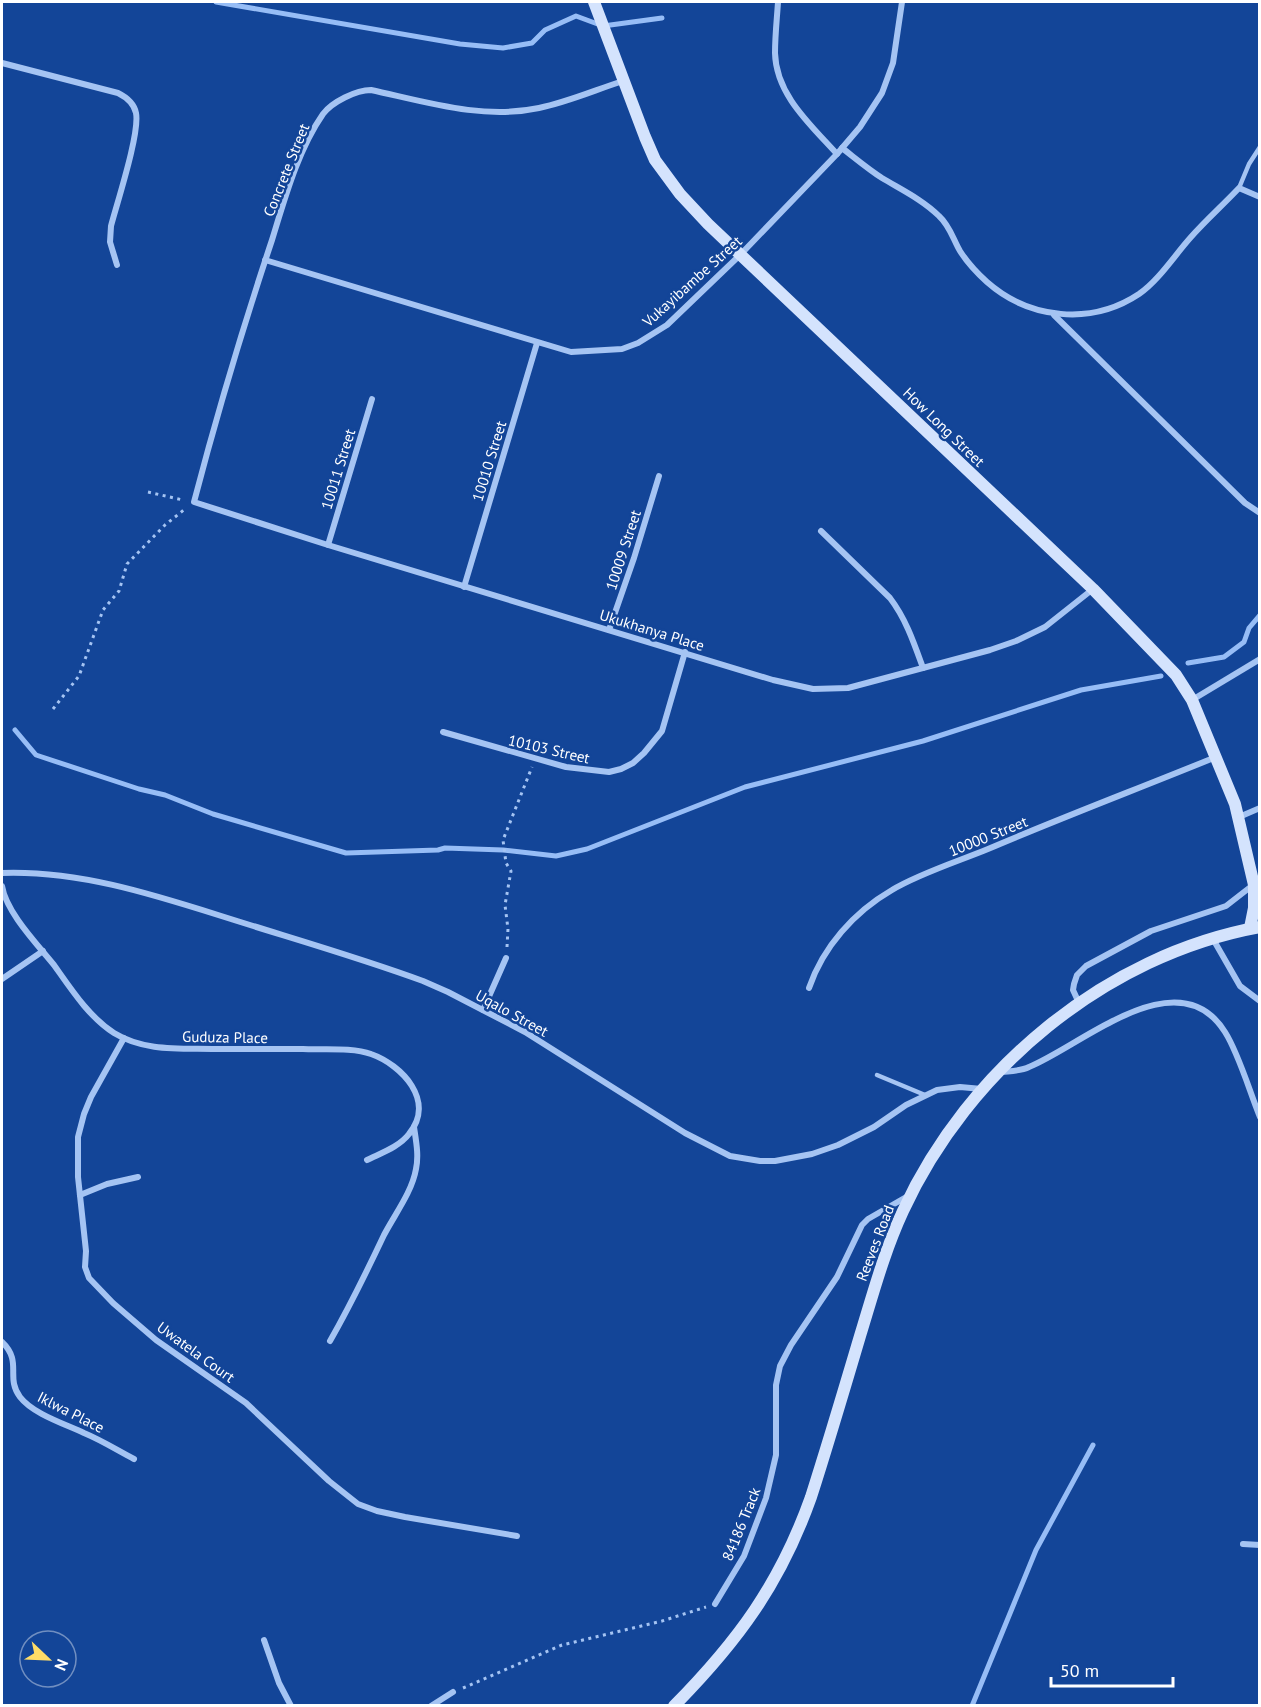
<svg xmlns="http://www.w3.org/2000/svg" width="1261" height="1707" viewBox="0 0 1261 1707" font-family="'PT Sans',sans-serif">
<style>
.lines{fill:none;stroke-linecap:round;stroke-linejoin:round}
.stream{stroke:#97bdf6;stroke-width:5}
.path{stroke:#a5c4f3;stroke-width:3;stroke-dasharray:3 4.5;stroke-linecap:butt}
.lane{stroke:#a5c4f3;stroke-width:4.5}
.street{stroke:#a5c4f3;stroke-width:6}
.secondary{stroke:#d4e3fd;stroke-width:12}
.labels{text-anchor:middle;dominant-baseline:central;stroke-width:5;stroke-linejoin:round;paint-order:stroke}
.street-label{font-size:15px;fill:#fff;stroke:#134598}
</style>
<rect width="100%" height="100%" fill="#134598"/>
<g class="lines">
<!-- stream -->
<g class="stream">
<polyline points="216,2 460,44 503,48 532,43 545,30 576,16 603,26 662,18"/>
<polyline points="1188,663 1224,657 1244,642 1249,628 1260,615"/>
<polyline points="15,730 36,755 139,789 165,795 213,814 346,853 438,850 445,848 503,850 556,856 587,849 745,787 923,741 1081,690 1161,676"/>
<polyline points="972,1706 1036,1550 1093,1445"/>
</g>
<!-- path -->
<g class="path">
<polyline points="148,492 183,500"/>
<polyline points="53,709 79,676 103,610 119,591 127,564 165,525 185,509"/>
<polyline points="507,947 508,929 505,905 511,871 506,863 503,840 532,767"/>
<polyline points="463,1688 562,1645 662,1621 706,1607"/>
</g>
<!-- lane -->
<g class="lane">
<polyline points="1239,188 1249,164 1260,147"/>
<polyline points="877,1075 925,1095"/>
</g>
<!-- street -->
<g class="street">
<path d="M778 2C777 18 775 36 775 53 776 95 811 125 837 154"/>
<path d="M2 63 118 93C126 97 134 103 136 113 140 133 117 203 111 226L110 242 117 265"/>
<path d="M623 81C595 90 568 102 539 108 483 120 426 102 371 90 356 90 332 102 323 114 298 150 285 198 272 240 243 327 217 414 194 502L328 545 773 680 813 689 848 688 990 650 1016 641 1045 627 1093 589"/>
<path d="M842 148C855 158 868 169 882 178 902 190 923 200 939 216 950 226 953 239 960 251 967 262 977 273 987 282 1029 319 1091 326 1139 294 1159 280 1174 256 1191 237 1206 220 1223 205 1239 188L1260 197"/>
<polyline points="265,260 571,352 622,349 638,343 667,325 741,254 837,154 860,127 882,93 893,63 902,2"/>
<polyline points="1054,315 1245,503 1260,513"/>
<path d="M821 531 890 598C906 619 914 643 923 668"/>
<polyline points="328,545 372,399"/>
<polyline points="464,587 537,343"/>
<polyline points="609,630 634,558 659,476"/>
<polyline points="1192,700 1260,659"/>
<polyline points="443,732 566,767 609,772 621,769 633,763 644,753 662,731 685,652"/>
<polyline points="1239,817 1260,808"/>
<path d="M2 873C87 870 169 900 250 925 308 943 366 960 423 981L448 992 525 1032 685 1133 730 1156 760 1161H775L812 1154 838 1145 874 1127 906 1105 937 1090 960 1087 982 1089"/>
<path d="M2 886C6 912 37 944 54 965 71 989 89 1017 114 1033 145 1052 181 1048 216 1049 245 1049 274 1049 303 1049 322 1050 353 1047 371 1054 402 1065 436 1101 409 1134 399 1147 381 1153 367 1160"/>
<polyline points="1213,939 1240,986 1260,1001"/>
<polyline points="2,979 43,951"/>
<path d="M809 988C823 947 854 912 892 890 918 874 959 861 988 849 1063 817 1140 788 1216 757"/>
<polyline points="1079,1003 1073,990 1074,984 1077,975 1086,966 1151,931 1226,906 1253,885"/>
<polyline points="483,1010 506,958"/>
<polyline points="124,1038 91,1097 84,1114 78,1137 78,1177 86,1251 85,1267 89,1278 113,1303 156,1340 246,1403 329,1481 358,1504 377,1511 405,1517 517,1536"/>
<path d="M1002 1072C1011 1071 1021 1071 1029 1067 1081 1046 1178 957 1225 1032 1239 1054 1250 1093 1260 1117"/>
<polyline points="80,1195 107,1184 138,1177"/>
<path d="M330 1341C350 1306 367 1271 384 1235 395 1214 412 1192 416 1169 419 1155 416 1141 414 1127"/>
<path d="M2 1342C23 1362 5 1377 20 1397 33 1414 65 1424 84 1433 101 1440 117 1450 134 1459"/>
<polyline points="1243,1544 1260,1545"/>
<polyline points="715,1604 744,1556 766,1498 776,1455 776,1385 780,1366 791,1345 837,1277 862,1225 868,1219 908,1196"/>
<polyline points="264,1640 279,1683 291,1706"/>
<polyline points="431,1706 453,1692"/>
</g>
<!-- secondary -->
<g class="secondary">
<polyline points="594,2 645,137 655,160 680,194 708,224 1093,589 1176,675 1192,700 1235,804 1254,885 1254,908 1250,928"/>
<path d="M674 1706C738 1641 780 1584 811 1497 828 1444 844 1390 860 1336 873 1294 884 1252 903 1211 968 1070 1105 955 1260 927"/>
</g>
</g>
<g class="labels">
<!-- street labels -->
<g class="street-label">
<text transform="translate(286 170) rotate(-68)">Concrete Street</text>
<text transform="translate(692 281) rotate(-42)">Vukayibambe Street</text>
<text transform="translate(944 427) rotate(44)">How Long Street</text>
<text transform="translate(489 461) rotate(-73)">10010 Street</text>
<text transform="translate(338 469) rotate(-73)">10011 Street</text>
<text transform="translate(623 550) rotate(-72)">10009 Street</text>
<text transform="translate(652 630) rotate(17)">Ukukhanya Place</text>
<text transform="translate(549 749) rotate(13)">10103 Street</text>
<text transform="translate(988 836) rotate(-22)">10000 Street</text>
<text transform="translate(512 1013) rotate(29)">Uqalo Street</text>
<text transform="translate(225 1037) rotate(1)">Guduza Place</text>
<text transform="translate(875 1243) rotate(-69)">Reeves Road</text>
<text transform="translate(196 1352) rotate(36)">Uwatela Court</text>
<text transform="translate(71 1412) rotate(27)">Iklwa Place</text>
<text transform="translate(741 1524) rotate(-68)">84186 Track</text>
</g>
</g>
<!-- border -->
<rect width="1261" height="1707" fill="none" stroke="#ffffff" stroke-width="6"/>
<!-- north arrow -->
<g transform="translate(48 1659) rotate(113)"><circle r="28" fill="#134598" stroke="#718fc1" stroke-width="1.5"/>
<path d="M0-4.5L10 22L0 15L-10 22Z" fill="#ffdc67"/>
<text y="-9" font-size="16" font-weight="bold" text-anchor="middle" fill="#ffffff">N</text>
</g>
<!-- scale -->
<path d="M1051 1677v9h122v-9" fill="none" stroke="#ffffff" stroke-width="3"/>
<text x="1060" y="1677" font-size="18" fill="#ffffff" stroke="#134598" stroke-width="4.5" paint-order="stroke">50 m</text>
</svg>
